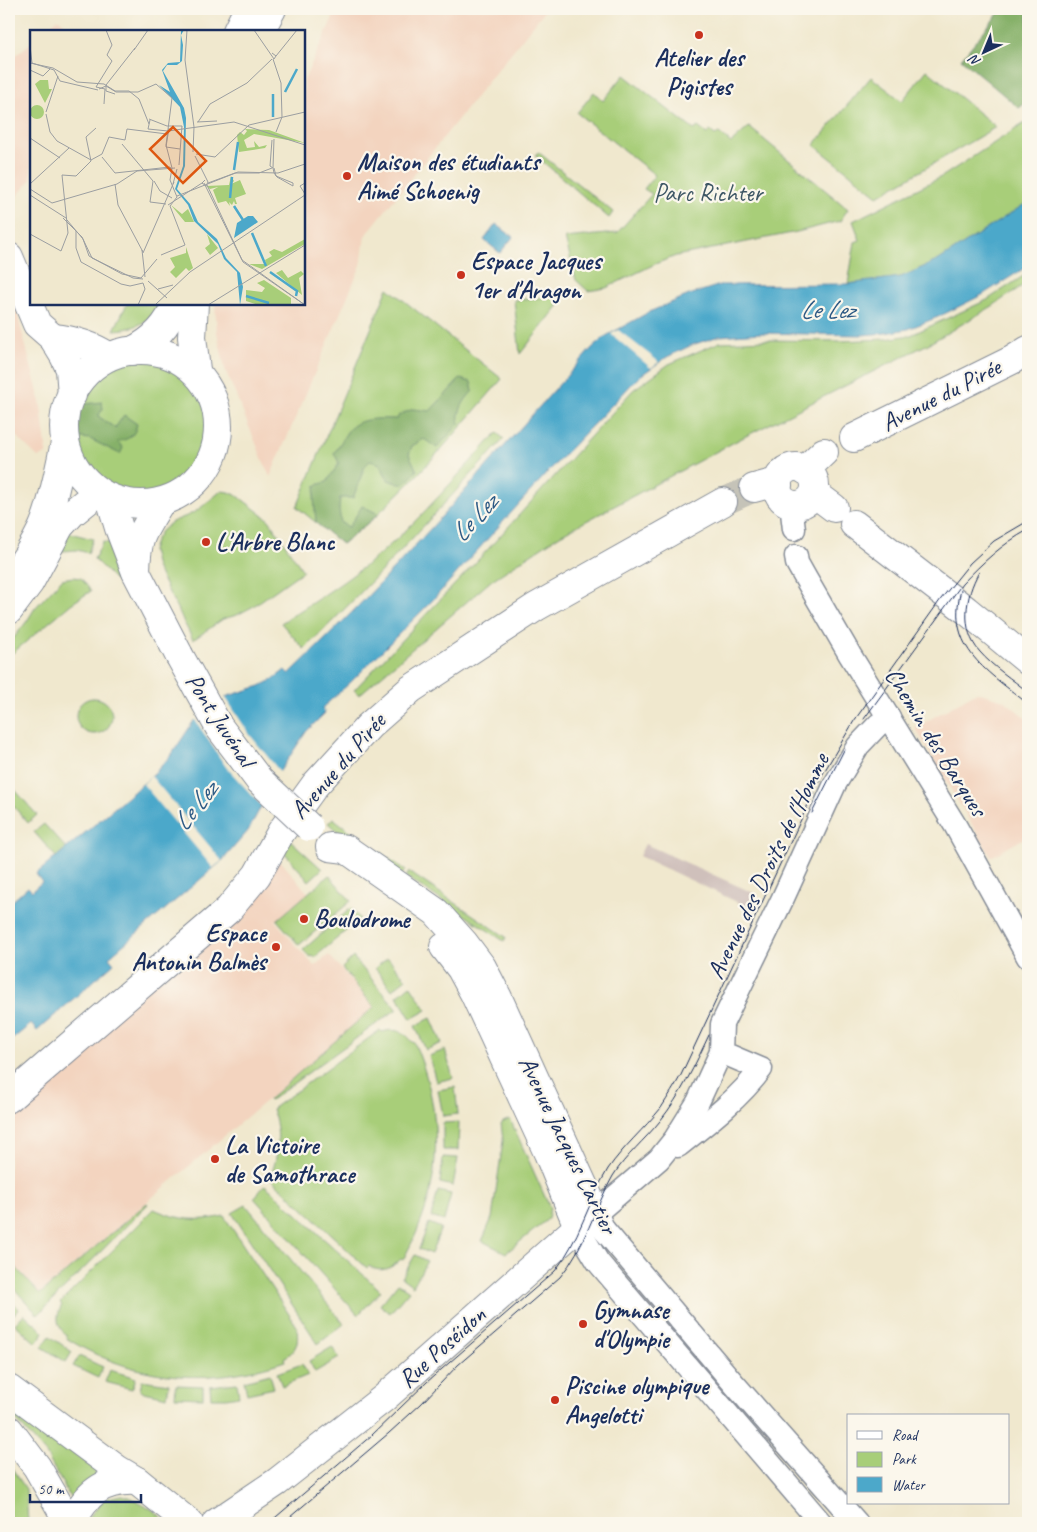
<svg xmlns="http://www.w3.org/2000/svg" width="1037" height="1532" viewBox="0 0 1037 1532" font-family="Caveat,sans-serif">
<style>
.built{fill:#f3d4bf}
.industrial{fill:#cfc0bb}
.green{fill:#a8ce79;stroke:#627e6c}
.forest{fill:#86b169;stroke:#507064}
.water{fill:#4ca8ca;stroke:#346c94}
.pier{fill:#f0e8ce}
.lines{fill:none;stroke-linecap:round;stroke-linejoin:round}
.major-tunnel{stroke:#c5c3b8;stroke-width:28;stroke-dasharray:28 14;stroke-linecap:butt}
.minor-casing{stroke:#868c96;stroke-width:25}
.major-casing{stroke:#868c96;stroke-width:30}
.minor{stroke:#fff;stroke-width:22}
.major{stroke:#fff;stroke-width:28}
.tram{stroke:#1b2f5e;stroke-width:1}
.major-bridge-casing{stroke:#868c96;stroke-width:30;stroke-linecap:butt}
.major-bridge{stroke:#fff;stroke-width:28}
.poi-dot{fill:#c8321e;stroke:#fbf7ec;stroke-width:2}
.labels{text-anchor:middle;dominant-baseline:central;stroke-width:4.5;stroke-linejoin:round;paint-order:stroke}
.poi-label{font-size:25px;font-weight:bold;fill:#1b2f5e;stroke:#fbf7ec;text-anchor:start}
.park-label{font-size:25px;fill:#3e5765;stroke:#fbf7ec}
.street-label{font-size:25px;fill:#1b2f5e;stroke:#fbf7ec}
.water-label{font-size:26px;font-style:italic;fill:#2c5984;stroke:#fbf7ec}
.inset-river{fill:none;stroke:#4ca8ca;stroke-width:2.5}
.inset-road{fill:none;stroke:#9b9ea1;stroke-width:1}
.view{fill:#de5710;fill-opacity:0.15;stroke:#de5710;stroke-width:2.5}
.inset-edge{fill:none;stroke:#1b2f5e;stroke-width:2.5}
</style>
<rect width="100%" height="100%" fill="#fbf7ec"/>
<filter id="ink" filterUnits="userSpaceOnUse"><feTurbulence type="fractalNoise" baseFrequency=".02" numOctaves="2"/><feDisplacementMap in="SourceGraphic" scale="10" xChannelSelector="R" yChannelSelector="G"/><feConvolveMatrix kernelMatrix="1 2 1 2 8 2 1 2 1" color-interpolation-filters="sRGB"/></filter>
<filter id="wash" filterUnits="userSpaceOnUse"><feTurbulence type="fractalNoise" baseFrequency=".0096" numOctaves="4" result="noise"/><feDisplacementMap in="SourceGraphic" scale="20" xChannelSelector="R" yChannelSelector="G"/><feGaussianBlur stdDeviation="1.12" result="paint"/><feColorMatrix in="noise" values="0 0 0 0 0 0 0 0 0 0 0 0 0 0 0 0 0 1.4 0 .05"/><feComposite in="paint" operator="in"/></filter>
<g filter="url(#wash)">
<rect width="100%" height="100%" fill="#f0e8ce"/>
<!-- built -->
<g class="built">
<polygon points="337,9 546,9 365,236 361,265 270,477 225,369 217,332 215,304 304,304 304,80"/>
<polygon points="58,18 72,31 45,31"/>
<polygon points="31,43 31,180 9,205 9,60"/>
<polygon points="12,294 40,400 47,453 39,458 9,429 9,297"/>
<polygon points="977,692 1004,700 1028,720 1028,836 991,857 915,728"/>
<polygon points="278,858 308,893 275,921 314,966 329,955 375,1008 40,1293 9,1259 9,1112 87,1045"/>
</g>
<!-- industrial -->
<polygon class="industrial" points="645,844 758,895 752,909 639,856"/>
<!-- green -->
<g class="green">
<polygon points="927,70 996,127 878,196 814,145 871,77 902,101"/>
<polygon points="624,75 694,130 698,127 707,134 710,131 715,135 719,133 731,143 749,127 848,209 840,221 797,232 676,256 655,264 606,288 588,291 576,280 565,238 617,233 652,194 644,189 655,175 577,113 594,92 603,101"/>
<polygon points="1028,121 1028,202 939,260 901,277 848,284 855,242 860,240 853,221 943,176"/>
<polygon points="538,152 613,212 609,218 535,155"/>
<polygon points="1028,273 1028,282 991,307 930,343 740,439 560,535 492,580 359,695 354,690 479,559 633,390 669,364 720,342 766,340 840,341 886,339 911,335 987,300"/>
<path d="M388 288 502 379C452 437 403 497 342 544L297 507Z"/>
<polygon points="560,296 564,299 520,354 514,300"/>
<path d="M127 304H159C152 323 133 329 114 330Z"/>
<circle cx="142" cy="428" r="70"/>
<path d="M497 433 504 439C438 510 374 582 304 649L281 623C315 601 350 579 381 553 423 517 459 473 497 433Z"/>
<polygon points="221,491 229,492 238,496 269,520 303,571 252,607 237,615 223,619 193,640 156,567 152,551 155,541 161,531 172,522 189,515 198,510"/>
<polygon points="62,531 93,539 88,553 77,550 62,551"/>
<polygon points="103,542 110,543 125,582 129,588 133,586 155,620 94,559"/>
<polygon points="73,577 81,578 91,591 71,604 9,656 9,644 27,621 35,608 62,579"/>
<circle cx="94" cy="716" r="18"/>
<polygon points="9,783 37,815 28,823 9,801"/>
<polygon points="333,818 368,845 406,870 402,875 336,830 328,823"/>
<polygon points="44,824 66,848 56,857 34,832"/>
<polygon points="290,840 322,869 309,881 283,851"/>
<polygon points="409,872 506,937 504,941 406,877"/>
<polygon points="329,875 351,901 299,945 277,920"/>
<polygon points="351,908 360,919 315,957 309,956 303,950"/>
<polygon points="353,957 397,1009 269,1101 268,1100 374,1007 342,968"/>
<polygon points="388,958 406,979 392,990 375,968"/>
<polygon points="410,985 427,1010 411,1019 397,996"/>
<polygon points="431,1018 442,1043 426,1050 415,1026"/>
<path d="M380 1030 382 1032C395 1028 405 1031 413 1043L414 1042C440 1102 444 1168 418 1229 414 1239 408 1250 403 1260L401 1259C392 1268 381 1274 369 1266L367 1268 270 1178C279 1154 281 1133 272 1109Z"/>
<polygon points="445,1050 453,1078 436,1082 429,1056"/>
<polygon points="455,1087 458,1114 443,1116 438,1090"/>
<polygon points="510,1119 550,1208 548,1219 506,1253 482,1241 492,1218 503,1141 501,1123"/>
<polygon points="459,1122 458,1150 443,1150 443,1123"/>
<polygon points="443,1157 458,1158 453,1186 440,1183"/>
<polygon points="265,1185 381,1291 359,1314 357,1314 254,1198"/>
<polygon points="438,1191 451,1194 444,1221 431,1217"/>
<polygon points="147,1203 148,1204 38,1315 9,1283 9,1260 40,1294"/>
<polygon points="246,1205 344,1324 318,1344 232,1213"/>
<path d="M154 1209C178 1220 199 1222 224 1216L298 1328 297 1329C299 1343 296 1351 284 1358L285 1361C209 1387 134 1381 66 1338L68 1336C57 1328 55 1317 62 1305L60 1303Z"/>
<polygon points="429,1223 441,1228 431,1254 419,1249"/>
<polygon points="415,1255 427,1261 413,1286 402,1278"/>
<polygon points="398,1283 409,1291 390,1313 380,1305"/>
<polygon points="9,1297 19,1309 9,1319"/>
<polygon points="24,1314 44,1332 36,1343 15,1324"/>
<polygon points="50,1336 72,1352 66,1362 42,1347"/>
<polygon points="332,1347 339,1358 315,1372 309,1361"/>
<polygon points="79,1356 103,1367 98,1378 73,1366"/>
<polygon points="302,1364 308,1375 282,1386 277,1373"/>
<polygon points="110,1370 136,1378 132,1389 105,1382"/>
<polygon points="270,1374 274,1388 247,1394 244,1381"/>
<polygon points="142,1380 169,1384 167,1397 140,1391"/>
<polygon points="237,1383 239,1396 226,1398 211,1398 210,1386"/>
<polygon points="176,1385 203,1386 203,1398 175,1397"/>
<polygon points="9,1403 92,1467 98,1473 97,1476 72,1497 69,1495 46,1454 9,1412"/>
<polygon points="9,1464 26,1489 28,1523 9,1523"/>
<path d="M121 1495C135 1498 158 1511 167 1523H87L88 1518 104 1499Z"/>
</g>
<!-- forest -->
<g class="forest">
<polygon points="1002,9 1028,9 1028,101 1019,108 961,59"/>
<path d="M460 379 471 382 473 391C464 400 457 411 459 424L437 448 424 439 412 446 409 454 417 471 403 485 388 480 380 464 370 461 365 466 353 498H340L339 509 341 523 349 527 362 506 379 514 342 544 316 523 314 498 316 485 327 482 339 463 334 453C340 446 342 439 347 432 359 416 380 419 397 419L399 415 413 409 430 411Z"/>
<path d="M102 402 103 409 98 416 115 428 124 415 137 424C134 437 130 438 118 442L123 448 120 454 90 439 74 437C73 426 78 417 77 405Z"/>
</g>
<!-- water -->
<g class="water">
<path d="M1028 202V266L982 295 938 317 908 329 885 333 862 335 761 333 719 336 692 345 667 357 640 376 630 386 546 474 431 602 352 681 322 708 325 713 306 732 280 771 248 831 222 861 109 957 114 963 37 1031 31 1024 9 1042V904L28 887 32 891 42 882 36 874 152 776 172 754 195 719 205 708 225 697 260 686 272 680 285 670 289 674C397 573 493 457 592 348L606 336 649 312 689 295 720 285 848 284 901 277 939 260Z"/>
<polygon points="496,224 513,237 500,253 484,240"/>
</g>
<!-- pier -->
<g class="pier">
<polygon points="618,330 659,362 651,368 611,334"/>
<polygon points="224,695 250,735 281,773 263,807 226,767 193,717 203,706"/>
<polygon points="151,776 222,861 213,868 143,784"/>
</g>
</g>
<g filter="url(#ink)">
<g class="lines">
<!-- major-tunnel -->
<polyline class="major-tunnel" points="723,502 754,488"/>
<defs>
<g id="minor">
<polyline points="791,504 794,529"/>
<polyline points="796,556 797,563 806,579 850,655 955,825 1028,957"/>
<path d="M678 1146C706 1124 740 1098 761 1069L721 1052"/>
<polyline points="581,1234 598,1262 821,1523"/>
<polyline points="857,1523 735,1385 611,1238 604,1230 596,1213 659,1159 675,1139 698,1102 721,1052 722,1024 783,898 835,784 858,746 878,725 889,717"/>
</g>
<g id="major">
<polyline points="237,31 248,9"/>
<polyline points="260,31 272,9"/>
<polyline points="9,257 37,324 53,338 64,356 70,369 72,395"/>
<polyline points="194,304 192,337 196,370"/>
<path d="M53 338C73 340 91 345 108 356"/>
<circle cx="141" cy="427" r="77"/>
<path d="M132 351C153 341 168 326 176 304"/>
<polyline points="854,438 1012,360 1028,350"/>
<circle cx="796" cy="486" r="19"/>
<polyline points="805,470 824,452"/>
<polyline points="754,488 769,484 778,485"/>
<polyline points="814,493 834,508"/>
<polyline points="110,498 119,528 136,572 179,655"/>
<polyline points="854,524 966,610 1028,661"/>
<path d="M136 571C137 535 143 532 160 503"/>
<path d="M9 582C21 566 33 548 42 529 53 505 59 469 65 443"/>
<polyline points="9,610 30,582 60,526 72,513 98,492"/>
<polyline points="444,947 461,969 474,993 548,1153 581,1234"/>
<polyline points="9,1098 229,909 257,875 281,832 315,785 369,726 411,689 536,607 723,502"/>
<polyline points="9,1389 117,1469 137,1481 189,1523"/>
<polyline points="9,1430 37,1467 69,1523"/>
<path d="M71 1523C87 1494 101 1479 137 1481"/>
<polyline points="216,1523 277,1482 384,1398 578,1227 596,1213 498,998 482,967 464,943 436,912 346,849 330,847"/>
</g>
</defs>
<!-- minor casing -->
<use href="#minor" class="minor-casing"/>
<!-- major casing -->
<use href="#major" class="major-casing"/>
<!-- minor -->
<use href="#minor" class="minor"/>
<!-- major -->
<use href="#major" class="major"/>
<!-- tram -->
<g class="tram">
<path d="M979 572C965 596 960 630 980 652 993 667 1012 679 1028 692"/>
<path d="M961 590C945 649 989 672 1028 704"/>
<path d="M864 719 962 584C982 563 1002 544 1028 530"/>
<polyline points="812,813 844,750"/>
<path d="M269 1523 372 1435 427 1382 555 1271C579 1241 588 1202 608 1169 623 1147 644 1129 661 1108 668 1097 675 1086 681 1075L821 777 854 721 941 599 970 563 994 541 1028 521"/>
<path d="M283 1523 389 1433 421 1404 458 1365 560 1277C585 1247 594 1209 613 1176 626 1155 645 1140 660 1121 681 1095 695 1065 709 1035"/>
</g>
<defs>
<polyline id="major-bridge" points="179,655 219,727 259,780 309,827"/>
</defs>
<!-- major-bridge casing -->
<use href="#major-bridge" class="major-bridge-casing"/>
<!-- major-bridge -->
<use href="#major-bridge" class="major-bridge"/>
</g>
</g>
<!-- markers -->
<g class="poi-dot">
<circle cx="699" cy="35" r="5"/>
<circle cx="347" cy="176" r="5"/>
<circle cx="461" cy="275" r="5"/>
<circle cx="206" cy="542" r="5"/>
<circle cx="304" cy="919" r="5"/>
<circle cx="276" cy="947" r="5"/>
<circle cx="215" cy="1159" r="5"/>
<circle cx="583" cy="1324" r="5"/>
<circle cx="555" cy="1400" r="5"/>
</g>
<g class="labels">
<!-- poi labels -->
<g class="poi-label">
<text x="699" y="58" text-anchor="middle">Atelier des<tspan x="699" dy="29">Pigistes</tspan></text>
<text x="357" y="162">Maison des étudiants<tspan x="357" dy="29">Aimé Schoenig</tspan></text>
<text x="471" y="261">Espace Jacques<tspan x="471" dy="29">1er d'Aragon</tspan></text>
<text x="216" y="542">L'Arbre Blanc</text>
<text x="314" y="919">Boulodrome</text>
<text x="266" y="933" text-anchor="end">Espace<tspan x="266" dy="29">Antonin Balmès</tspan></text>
<text x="225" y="1145">La Victoire<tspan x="225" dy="29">de Samothrace</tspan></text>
<text x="593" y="1310">Gymnase<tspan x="593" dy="29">d'Olympie</tspan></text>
<text x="565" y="1386">Piscine olympique<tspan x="565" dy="29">Angelotti</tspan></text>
</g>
<!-- park labels -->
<g class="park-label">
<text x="708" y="193">Parc Richter</text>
</g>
<!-- street labels -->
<g class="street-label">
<text transform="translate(941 395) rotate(-27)">Avenue du Pirée</text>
<text transform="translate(220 720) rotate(57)">Pont Juvénal</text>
<text transform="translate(936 742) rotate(58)">Chemin des Barques</text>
<text transform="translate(338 766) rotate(-49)">Avenue du Pirée</text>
<text transform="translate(768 866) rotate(-64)">Avenue des Droits de l'Homme</text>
<text transform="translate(568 1145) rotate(64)">Avenue Jacques Cartier</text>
<text transform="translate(442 1347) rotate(-42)">Rue Poséidon</text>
</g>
<!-- water labels -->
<g class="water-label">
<text x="827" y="309">Le Lez</text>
<text transform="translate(474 518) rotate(-47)">Le Lez</text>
<text transform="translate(195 806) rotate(-51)">Le Lez</text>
</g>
</g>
<!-- overview -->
<g transform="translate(30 30)">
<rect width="275" height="275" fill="#f0e8ce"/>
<path d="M10 50H18L19 59H22L15 73 5 54ZM0 82a7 7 0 1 1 14 0a7 7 0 1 1-14 0ZM215 99 239 100 275 113 224 104 214 110 217 118 225 117 224 111 229 117 237 115 235 118 209 122 207 105 210 102 214 105 217 101ZM201 146 204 151 201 154 210 150 216 164 205 168 207 174H205L204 171 202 175 199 172 200 176 196 171 188 173 183 160 188 157 180 159 176 156 199 155ZM141 175 152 184 158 179 164 192H155ZM177 204 188 218 180 225 175 218 180 214ZM275 209V214L232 239 219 234H236L235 230 242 226 239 222 244 219 252 222ZM156 217 163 238 159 241 156 238 146 248 140 242 145 237 140 228 156 223ZM252 240 258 248 271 241 274 244 269 248 272 265 246 243ZM234 250 261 268V275H228L216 271V260L232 262 235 258 227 253Z" fill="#a8ce79"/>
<path d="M151 0H154L151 5 153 15 152 31 147 35H137L133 41 154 78 156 88 155 136 147 159 160 174 168 192 187 209 196 228 210 243 213 257 210 275 207 242 194 229 188 214 164 191 158 175 145 159 153 136 154 97 150 77 129 55 140 62 132 40 138 33 150 32ZM218 186H223L228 192 204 208 207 193Z" fill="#4ca8ca"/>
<path class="inset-river" d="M255 62 267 39M243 64V87M204 140 208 112M200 168 202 147M204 176 213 190M222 203 236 236M240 242 267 261 266 266M216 266 239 273"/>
<path class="inset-road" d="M157 0 155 30 164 97 163 122M224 0 244 29 246 26 242 23M0 16 2 33 24 40 30 51 68 60M104 20 118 0M246 26 267 0M243 29 251 53 252 87 246 102M0 33 23 38 47 52 74 54 85 61H99L109 69 119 94M0 40 13 46 20 39M69 59 76 56 86 62H108L126 54 142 68 136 115 142 138 140 150 147 167 140 176 155 215 131 225M85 64 76 61V55L105 18M74 74 75 59 66 57 82 31 77 25 82 15 76 0M16 82 28 46M16 84 20 102 27 111 61 130 72 124 79 107 95 110 97 99 137 104M119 89 137 96H152L149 135M120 90 118 99 138 101 204 92 275 115M167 92 187 91M168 92 180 74 217 53 242 29M139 98 136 117 150 119M0 108 30 128M242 110 240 136 243 138 244 109M92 114 123 151 120 172 136 174M166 124 185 127 219 95 275 82M165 126 178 152 176 156 172 153 175 150M72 127 85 143 140 137 142 140M243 138 244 143 247 147 263 156V153L246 146 244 138M124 151 130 161 142 168M174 153 212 230 275 275M178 153 205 143H229L242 138M275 153 270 156 275 164M0 154 39 118M85 154 88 175 113 222M143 154 147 139M177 155 213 232 275 275M0 159 22 173 87 154 107 141 145 138M0 165 36 188M147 166 208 142 248 143 275 134M138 175 172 153M33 188 52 207 62 228 103 248 113 249M37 190 53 209 59 226 92 244 111 248 127 229M46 201V218L51 232 91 254 100 256 113 253M0 204 31 221 38 203 32 145 46 146 61 131 56 107 66 98M112 220 115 247M113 223 144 152M118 251 137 268M128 259 143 255M108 275 115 259 113 253M125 275 160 242 275 165M178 275 275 215"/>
<path class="view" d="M143 97 176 131 153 153 120 119Z"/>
<rect width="275" height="275" class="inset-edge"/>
</g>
<!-- margin -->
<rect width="1037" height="1532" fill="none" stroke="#fbf7ec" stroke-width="30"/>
<!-- legend -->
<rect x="847" y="1414" width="162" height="90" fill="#fbf7ec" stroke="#a1a7b3"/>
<rect x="857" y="1431" width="25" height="8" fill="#ffffff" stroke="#a1a7b3"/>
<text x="892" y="1440" font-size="15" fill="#1b2f5e">Road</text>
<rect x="857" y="1452" width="25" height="15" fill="#a8ce79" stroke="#a1a7b3"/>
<text x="892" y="1464" font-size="15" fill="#1b2f5e">Park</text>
<rect x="857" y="1477" width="25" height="15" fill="#4ca8ca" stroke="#a1a7b3"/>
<text x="892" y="1490" font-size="15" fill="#1b2f5e">Water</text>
<!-- north arrow -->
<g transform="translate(984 52) rotate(224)" stroke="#fbf7ec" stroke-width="4" paint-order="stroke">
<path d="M0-4L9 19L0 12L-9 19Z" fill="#1b2f5e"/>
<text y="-8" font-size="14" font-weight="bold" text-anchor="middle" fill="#1b2f5e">N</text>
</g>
<!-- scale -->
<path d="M30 1494v8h111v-8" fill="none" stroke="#1b2f5e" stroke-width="2.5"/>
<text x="38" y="1494" font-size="15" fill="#1b2f5e" stroke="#fbf7ec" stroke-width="4" paint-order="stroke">50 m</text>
</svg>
